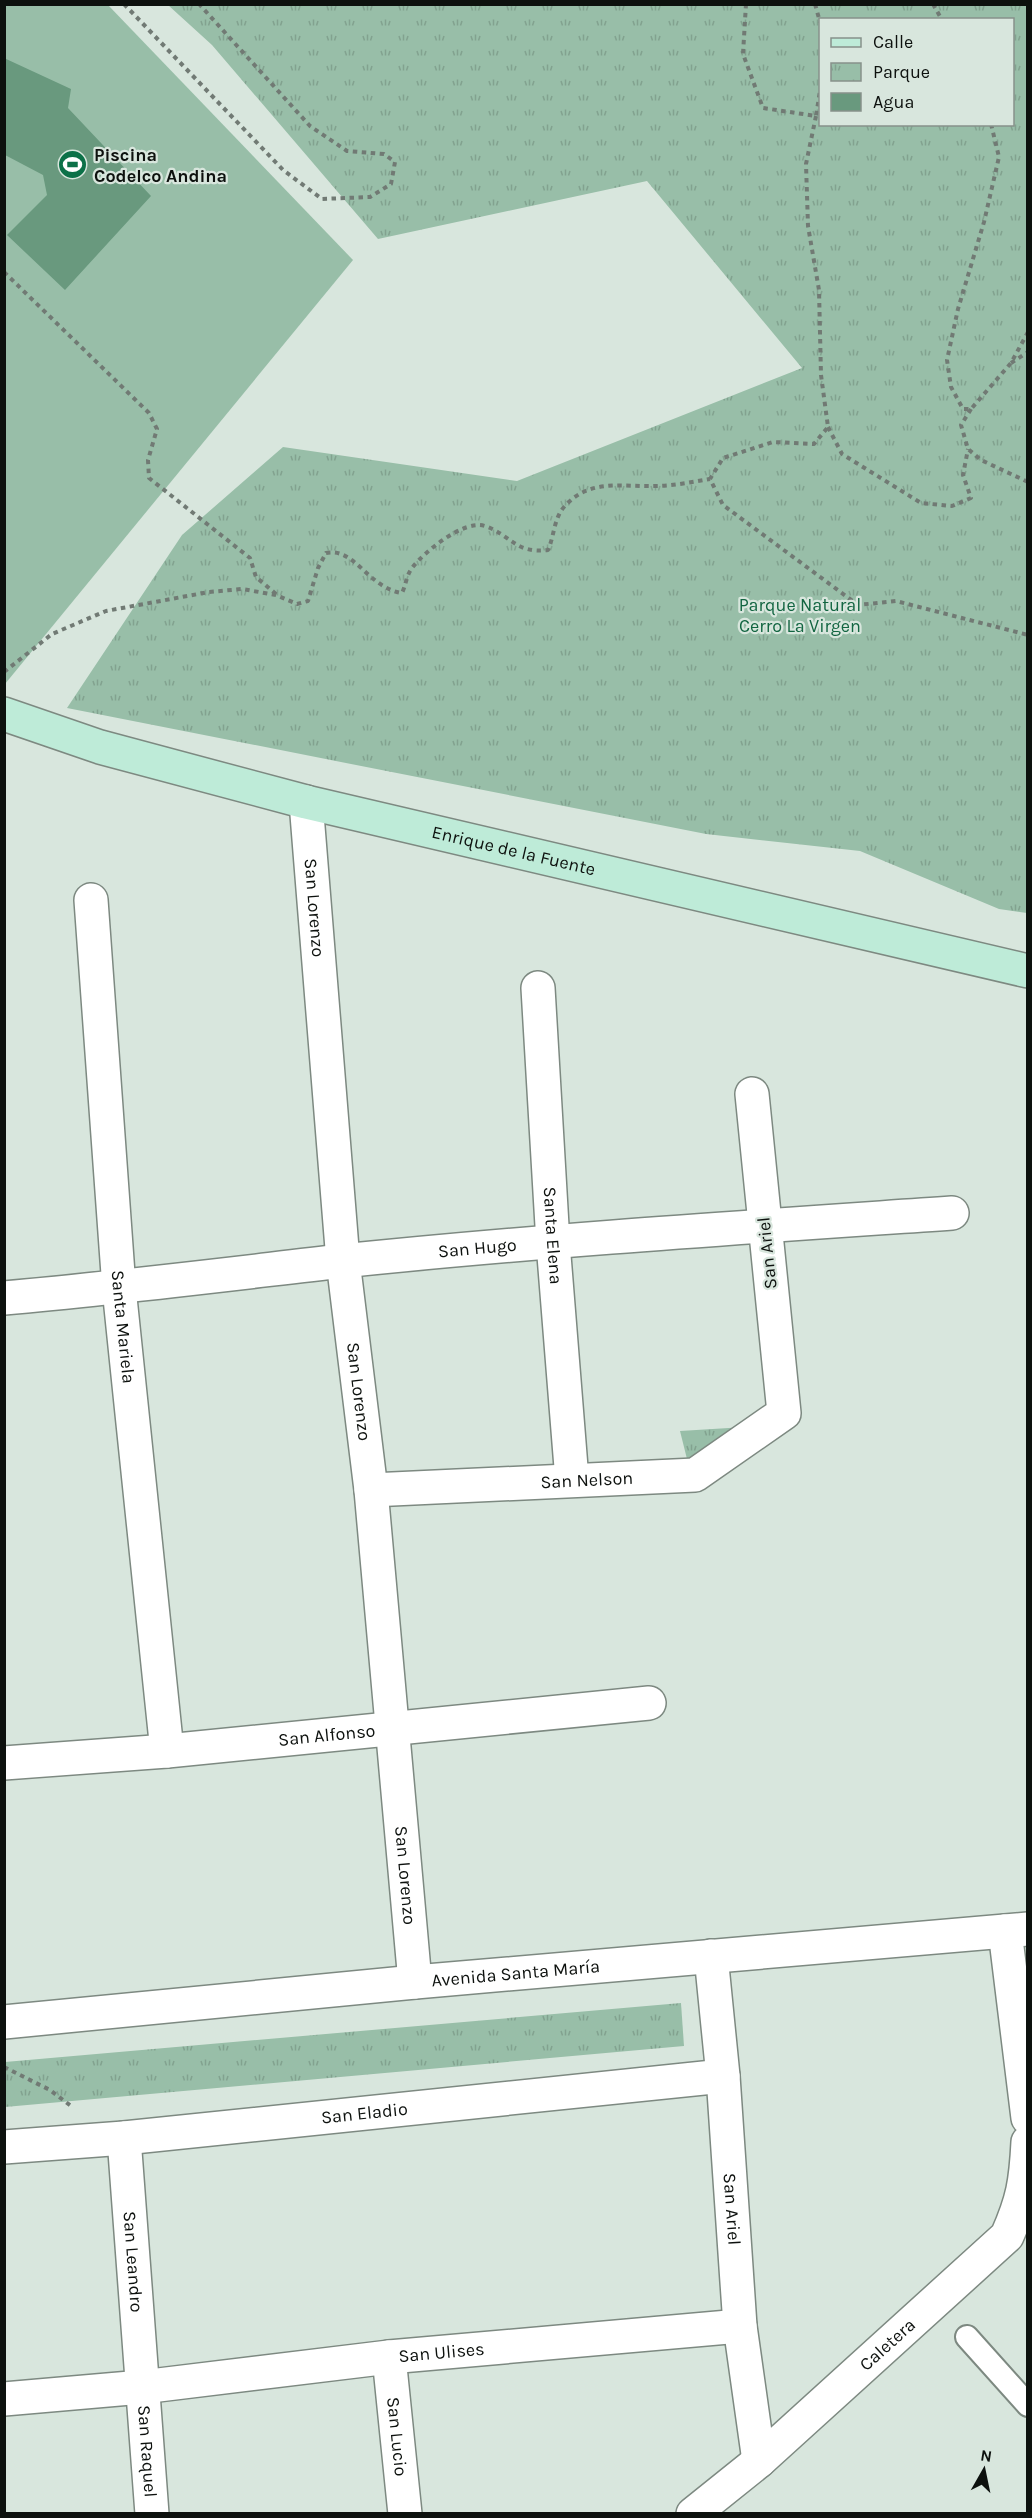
<svg xmlns="http://www.w3.org/2000/svg" width="1032" height="2518" viewBox="0 0 1032 2518" font-family="Karla,sans-serif">
<style>
.park{fill:url(#park-tufts);fill-rule:evenodd}
.pitch{fill:#98bea8}
.water{fill:#69997e}
.lines{fill:none;stroke-linecap:round;stroke-linejoin:round}
.lane-casing{stroke:#7d8981;stroke-width:26}
.street-casing{stroke:#7d8981;stroke-width:36}
.secondary-casing{stroke:#7d8981;stroke-width:36}
.path{stroke:#717a74;stroke-width:4;stroke-dasharray:4.5 4.5;stroke-linecap:butt}
.lane{stroke:#fff;stroke-width:22}
.street{stroke:#fff;stroke-width:33}
.secondary{stroke:#beebd8;stroke-width:33}
.labels{text-anchor:middle;dominant-baseline:central;stroke-width:4.5;stroke-linejoin:round;paint-order:stroke}
.poi-label{font-size:18px;font-weight:bold;fill:#0d110e;stroke:#d8e6dd;text-anchor:start}
.park-label{font-size:18px;fill:#126541;stroke:#d8e6dd}
.street-label{font-size:18px;fill:#0d110e;stroke:#d8e6dd}
</style>
<defs>
<pattern id="park-tufts" width="24" height="20" patternUnits="userSpaceOnUse" patternTransform="scale(1.5)"><rect width="24" height="20" fill="#98bea8"/><path d="M3 7l-1-3M5 7V3M7 7l1-3M15 17l-1-3M17 17v-4M19 17l1-3" fill="none" stroke="#82a28f"/></pattern>
</defs>
<rect width="100%" height="100%" fill="#d8e6dd"/>
<!-- park -->
<g class="park">
<path d="M168 5H1027V913L999 909 860 851 706 834 67 708 182 535 283 447 517 481 802 368 647 181 378 239 212 45ZM820 20H1012V124H820Z"/>
<polygon points="745,1427 688,1463 680,1431"/>
<polygon points="681,2003 684,2046 5,2107 5,2062"/>
</g>
<!-- pitch -->
<polygon class="pitch" points="5,5 108,5 353,260 5,684"/>
<!-- water -->
<polygon class="water" points="4,58 71,89 68,108 151,196 65,290 7,235 47,195 43,175 5,155"/>
<g class="lines">
<defs>
<polyline id="lane" points="967,2337 1028,2405"/>
<g id="street">
<path id="s1" d="M306 802 343 1261 371 1490 415 1982"/>
<path id="s2" d="M91 900 119 1288 167 1751"/>
<path id="s3" d="M538 988 553 1243 572 1480"/>
<path id="s4" d="M4 1298C117 1288 229 1274 342 1261 545 1240 749 1227 952 1213"/>
<path id="s5" d="M371 1490 695 1475 784 1413 752 1094"/>
<path id="s6" d="M4 1763 167 1751 649 1703"/>
<polyline points="1005,1931 1028,2118"/>
<path id="s7" d="M711 1956 723 2076 740 2326 759 2461"/>
<path id="s8" d="M4 2022 415 1982 1028 1929"/>
<path id="s9" d="M124 2138 152 2514"/>
<path id="s10" d="M4 2147 124 2138 723 2076"/>
<path id="s11" d="M389 2357 405 2514"/>
<path id="s12" d="M4 2399 142 2387 389 2357 740 2326"/>
<path id="s13" d="M693 2514 759 2461 1007 2236C1023 2200 1026 2182 1028 2142"/>
</g>
<g id="secondary">
<path id="s14" d="M4 714 100 747 306 802 1028 971"/>
</g>
</defs>
<!-- lane casing -->
<use href="#lane" class="lane-casing"/>
<!-- street casing -->
<use href="#street" class="street-casing"/>
<!-- secondary casing -->
<use href="#secondary" class="secondary-casing"/>
<!-- path -->
<g class="path">
<polyline points="124,4 283,170 322,199 370,197 391,184 395,162 384,154 347,151 310,126 199,4"/>
<polyline points="746,4 743,54 763,108 816,116 820,91"/>
<polyline points="815,4 820,22"/>
<polyline points="933,4 942,20"/>
<polyline points="816,116 806,164 808,226 819,290 821,375 828,427 814,444 773,442 723,458 710,479 723,505 858,605 896,601 1028,635"/>
<polyline points="991,124 999,157 984,222 958,309 947,360 951,387 963,409 971,409 1011,363 1028,332"/>
<polyline points="4,272 149,413 157,429 148,460 149,478 250,558 256,577 276,594"/>
<polyline points="1011,363 1028,352"/>
<polyline points="971,409 961,425 968,449 981,460 1028,482"/>
<polyline points="828,427 842,454 921,503 952,506 971,498 963,475 968,449"/>
<path d="M4 672 52 634 106 611 209 592 242 589 276 595 297 604 308 601 318 568 326 553C355 547 368 588 402 593 406 585 406 576 412 568 424 552 464 519 485 526 511 535 515 554 548 550 554 537 554 518 564 507 589 478 622 487 655 486 673 486 692 482 710 479"/>
<polyline points="4,2067 50,2090 71,2106"/>
</g>
<!-- lane -->
<use href="#lane" class="lane"/>
<!-- street -->
<use href="#street" class="street"/>
<!-- secondary -->
<use href="#secondary" class="secondary"/>
</g>
<!-- icons -->
<defs>
<symbol id="stadium-disc" viewBox="-11 -11 22 22"><circle r="9.5" fill="#0c7148" stroke="#d8e6dd"/><path d="M0-5a6.5 5 0 1 0 0 10a6.5 5 0 1 0 0-10ZM-3.5-1.8h7v3.6h-7Z" fill="#fff"/></symbol>
</defs>
<g fill-rule="evenodd">
<use href="#stadium-disc" x="56" y="148" width="33" height="33"/>
</g>
<g class="labels">
<!-- poi labels -->
<g class="poi-label">
<text x="94" y="155">Piscina<tspan x="94" dy="21">Codelco Andina</tspan></text>
</g>
<!-- park labels -->
<g class="park-label">
<text x="800" y="605">Parque Natural<tspan x="800" dy="21">Cerro La Virgen</tspan></text>
</g>
<!-- street labels -->
<g class="street-label">
<text stroke="none"><textPath href="#s14" startOffset="528">Enrique de la Fuente</textPath></text>
<text stroke="none"><textPath href="#s1" startOffset="106">San Lorenzo</textPath></text>
<text stroke="none"><textPath href="#s3" startOffset="248">Santa Elena</textPath></text>
<text stroke="none"><textPath href="#s4" startOffset="476">San Hugo</textPath></text>
<text transform="translate(767 1253) rotate(-96)">San Ariel</text>
<text stroke="none"><textPath href="#s2" startOffset="428">Santa Mariela</textPath></text>
<text stroke="none"><textPath href="#s1" startOffset="592">San Lorenzo</textPath></text>
<text stroke="none"><textPath href="#s5" startOffset="216">San Nelson</textPath></text>
<text stroke="none"><textPath href="#s6" startOffset="324">San Alfonso</textPath></text>
<text stroke="none"><textPath href="#s1" startOffset="1078">San Lorenzo</textPath></text>
<text stroke="none"><textPath href="#s8" startOffset="514">Avenida Santa María</textPath></text>
<text stroke="none"><textPath href="#s10" startOffset="362">San Eladio</textPath></text>
<text stroke="none"><textPath href="#s7" startOffset="254">San Ariel</textPath></text>
<text stroke="none"><textPath href="#s9" startOffset="124">San Leandro</textPath></text>
<text stroke="none"><textPath href="#s13" startOffset="258">Caletera</textPath></text>
<text stroke="none"><textPath href="#s12" startOffset="440">San Ulises</textPath></text>
<text stroke="none"><textPath href="#s11" startOffset="80">San Lucio</textPath></text>
<text stroke="none"><textPath href="#s9" startOffset="314">San Raquel</textPath></text>
</g>
</g>
<!-- border -->
<rect width="1032" height="2518" fill="none" stroke="#0d110e" stroke-width="12"/>
<!-- legend -->
<rect x="819" y="18" width="195" height="108" fill="#d8e6dd" stroke="#87918a" stroke-width="1.5"/>
<rect x="831" y="38" width="30" height="9" fill="#beebd8" stroke="#87918a" stroke-width="1.5"/>
<text x="873" y="48" font-size="18" fill="#0d110e">Calle</text>
<rect x="831" y="63" width="30" height="18" fill="url(#park-tufts)" stroke="#87918a" stroke-width="1.5"/>
<text x="873" y="78" font-size="18" fill="#0d110e">Parque</text>
<rect x="831" y="93" width="30" height="18" fill="#69997e" stroke="#87918a" stroke-width="1.5"/>
<text x="873" y="108" font-size="18" fill="#0d110e">Agua</text>
<!-- north arrow -->
<g transform="translate(984 2470) rotate(9)" stroke="#d8e6dd" stroke-width="4.5" paint-order="stroke">
<path d="M0-4.5L10 22L0 15L-10 22Z" fill="#0d110e"/>
<text y="-9" font-size="16" font-weight="bold" text-anchor="middle" fill="#0d110e">N</text>
</g>
</svg>
